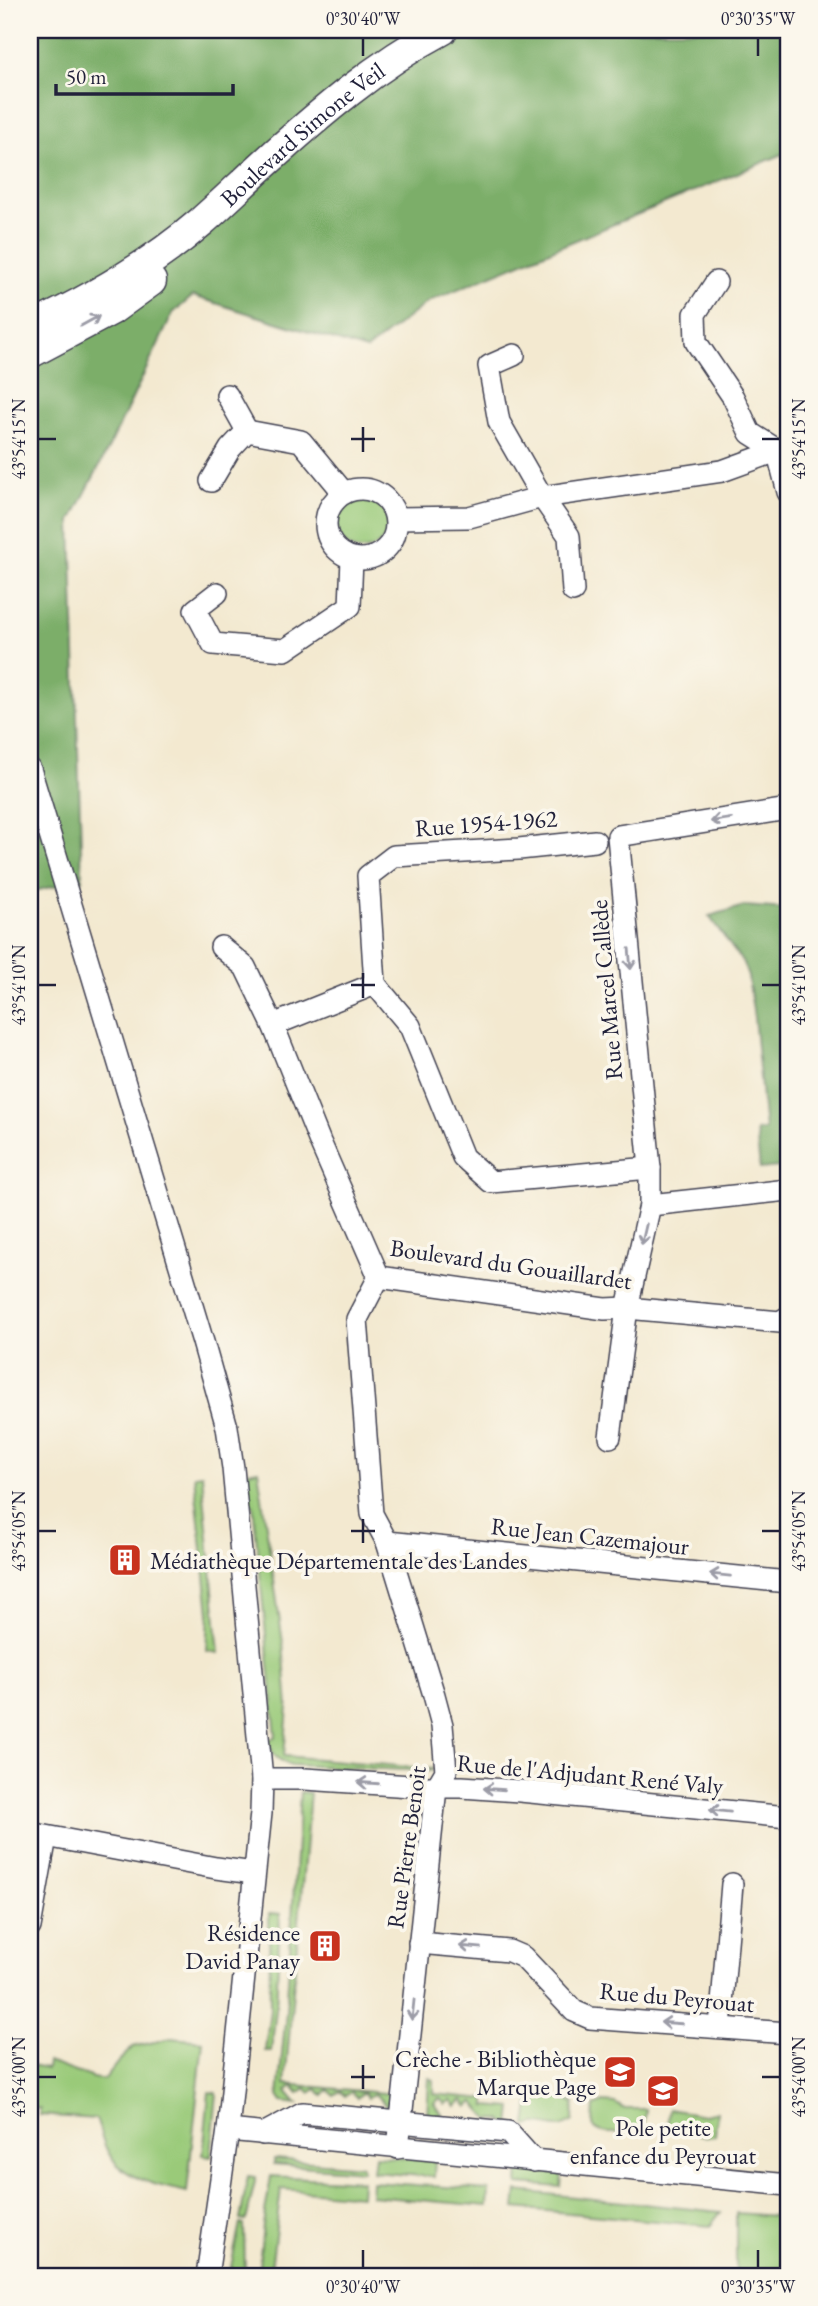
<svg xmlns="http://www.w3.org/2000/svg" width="818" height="2306" viewBox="0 0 818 2306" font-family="'EB Garamond',serif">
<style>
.green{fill:#9aca79;stroke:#5e765a;stroke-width:2}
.forest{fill:#7bae69;stroke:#4e6852;stroke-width:2}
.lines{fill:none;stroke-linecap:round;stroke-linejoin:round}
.minor-casing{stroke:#414051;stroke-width:24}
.secondary-casing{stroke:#414051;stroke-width:33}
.minor{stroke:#fff;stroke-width:21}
.secondary{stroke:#fff;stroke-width:30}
.oneway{stroke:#9c9ca7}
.ticks{fill:none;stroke:#22223b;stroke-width:2.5}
.labels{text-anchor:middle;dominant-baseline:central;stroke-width:7;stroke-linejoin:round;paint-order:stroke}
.street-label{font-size:24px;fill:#22223b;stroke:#fbf7ec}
.poi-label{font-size:24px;fill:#22223b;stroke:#fbf7ec;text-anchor:end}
.neatline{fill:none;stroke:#22223b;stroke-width:2.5}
.ticks-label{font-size:18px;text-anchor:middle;fill:#22223b}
</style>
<rect width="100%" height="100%" fill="#fbf7ec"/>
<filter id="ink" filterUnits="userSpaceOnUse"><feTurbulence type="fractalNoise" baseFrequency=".0143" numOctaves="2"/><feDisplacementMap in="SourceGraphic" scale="14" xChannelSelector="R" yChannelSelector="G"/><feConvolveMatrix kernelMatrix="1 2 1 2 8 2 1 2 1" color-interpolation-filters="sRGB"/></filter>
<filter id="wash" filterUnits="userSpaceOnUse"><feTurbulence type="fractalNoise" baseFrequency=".00686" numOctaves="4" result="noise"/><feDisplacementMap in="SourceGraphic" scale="28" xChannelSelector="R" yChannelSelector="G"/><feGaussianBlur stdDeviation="1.57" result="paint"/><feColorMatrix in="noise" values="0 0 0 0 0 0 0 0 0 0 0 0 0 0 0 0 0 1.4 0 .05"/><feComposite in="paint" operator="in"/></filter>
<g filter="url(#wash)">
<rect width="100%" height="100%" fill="#f3e9d0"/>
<!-- green -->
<g class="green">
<circle cx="362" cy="524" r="26"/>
<path d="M258 1470 283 1643 288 1707 284 1756 434 1769 430 1771 291 1765C277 1760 271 1755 269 1740L276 1736 253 1504 241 1505 238 1474Z"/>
<polygon points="202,1474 219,1653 207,1651 209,1613 194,1475"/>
<polygon points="300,1792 310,1793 285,2084 394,2094 391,2111 375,2094 368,2098 363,2092 357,2098 352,2092 345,2096 340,2091 334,2095 328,2090 323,2096 317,2089 310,2093 305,2088 299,2093 293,2086 287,2091 298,2104 282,2102 278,2096 286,2013"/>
<polygon points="269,1913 280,1914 276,2010 271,2051 265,2051 270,2010"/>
<path d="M171 2038 203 2041 187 2192C158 2186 121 2179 107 2150 102 2140 100 2129 96 2119L39 2115 40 2109 30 2107V2066L47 2069 48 2062 93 2078 104 2080 118 2062 133 2047Z"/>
<polygon points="429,2078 434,2080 434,2094 486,2099 486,2106 512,2108 510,2126 502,2120 489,2119 474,2102 468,2107 463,2100 456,2106 451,2100 445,2104 439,2098 434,2103 443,2115 427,2117"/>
<polygon points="209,2092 217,2093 211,2156 203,2155"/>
<path d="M551 2097 564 2099 574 2103 573 2121C556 2132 554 2125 538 2124 534 2123 530 2126 526 2126L529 2103Z"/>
<path d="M603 2102 615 2103 625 2109H646L644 2126 638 2135C624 2129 604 2139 593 2126L594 2106Z"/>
<polygon points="669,2109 704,2115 717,2112 715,2136 707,2137 690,2131 667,2132"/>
<polygon points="375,2156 435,2161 434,2177 373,2172"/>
<polygon points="274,2159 362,2166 362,2171 274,2164"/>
<polygon points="519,2170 562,2174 561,2187 518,2184"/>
<polygon points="248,2176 256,2177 246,2221 240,2220"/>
<polygon points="271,2176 362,2181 361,2196 281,2189 270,2276 258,2276 263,2225"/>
<polygon points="372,2182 489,2190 488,2206 371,2196"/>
<polygon points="517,2191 721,2212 710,2226 515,2208"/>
<polygon points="736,2213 788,2217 788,2276 736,2276"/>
<polygon points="240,2224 244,2225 245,2276 229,2276"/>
</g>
<!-- forest -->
<g class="forest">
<polygon points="30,30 788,30 788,152 429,301 366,350 193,296 173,313 110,445 71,521 82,880 30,892"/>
<polygon points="744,906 788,909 788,1166 760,1169 756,1131 765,1130 754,1017 748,977 743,963 709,916"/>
</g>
</g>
<g filter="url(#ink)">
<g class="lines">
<defs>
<g id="minor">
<polyline points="716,282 695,314 696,342 733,397 750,433 777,450 788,492"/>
<polyline points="514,355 489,366 499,422 542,497 569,536 573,591"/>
<polyline points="227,395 247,431"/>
<polyline points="211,481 230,449 247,431 301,441 344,493"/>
<circle cx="361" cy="524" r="35"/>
<polyline points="396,518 469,517 542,497 722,471 788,447"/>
<polyline points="217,593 195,610 213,644 285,650 350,606 352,559"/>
<polyline points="30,769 203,1342 227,1427 233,1468 262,1779 261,1813 228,2130 207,2276"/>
<polyline points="221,947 245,967 273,1025 320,1142 379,1277"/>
<polyline points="375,984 368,876 394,856 519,849 595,841"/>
<polyline points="273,1025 375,984 410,1026 463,1157 491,1182 650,1168"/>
<polyline points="650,1205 788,1190"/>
<polyline points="379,1277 357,1319 372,1514 387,1542 434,1695 442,1725 446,1771 436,1788 398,2148"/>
<polyline points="379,1277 605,1309 627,1308 780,1322 788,1317"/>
<polyline points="610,1437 627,1308 650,1205 650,1168 618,836 788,809"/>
<polyline points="387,1542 788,1582"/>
<polyline points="262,1779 305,1779 426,1787 462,1787 520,1791 788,1817"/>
<polyline points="30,1833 216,1868 254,1873"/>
<polyline points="30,1927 46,1837"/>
<polyline points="419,1943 509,1951 523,1957 574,2011 590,2018 788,2033"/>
<polyline points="720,2027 732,1884"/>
<polyline points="228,2130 788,2185"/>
<polyline points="263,2134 302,2113 508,2132 534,2161"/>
</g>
<g id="secondary">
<path id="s1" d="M30 328C90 300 151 265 201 222 223 203 243 183 264 164 319 114 376 65 442 30"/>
<polyline points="30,353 111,310 151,281"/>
</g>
</defs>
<!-- minor casing -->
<use href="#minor" class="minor-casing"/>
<!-- secondary casing -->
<use href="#secondary" class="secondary-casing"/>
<!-- minor -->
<use href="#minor" class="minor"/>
<!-- secondary -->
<use href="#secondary" class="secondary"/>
</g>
<!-- one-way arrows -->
<defs><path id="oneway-shaft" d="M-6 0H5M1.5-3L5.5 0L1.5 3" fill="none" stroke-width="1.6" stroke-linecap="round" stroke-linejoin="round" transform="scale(1.75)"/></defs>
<g class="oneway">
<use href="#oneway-shaft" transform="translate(90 321) rotate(-29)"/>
<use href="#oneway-shaft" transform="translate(721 820) rotate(171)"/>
<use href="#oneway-shaft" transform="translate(630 959) rotate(85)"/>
<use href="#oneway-shaft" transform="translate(644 1234) rotate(103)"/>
<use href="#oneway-shaft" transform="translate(720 1575) rotate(-174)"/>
<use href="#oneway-shaft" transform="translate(368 1783) rotate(-176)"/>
<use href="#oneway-shaft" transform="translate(494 1789) rotate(-176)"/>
<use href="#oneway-shaft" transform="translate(720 1811) rotate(-174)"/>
<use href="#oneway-shaft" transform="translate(470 1947) rotate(-175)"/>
<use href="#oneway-shaft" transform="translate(413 2010) rotate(96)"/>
<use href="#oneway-shaft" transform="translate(671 2023) rotate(-176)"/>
</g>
</g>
<!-- ticks -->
<path class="ticks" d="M363 38V56M758 38V56M363 427V452M38 439H56M351 439H375M762 439H780M363 973V998M38 985H56M351 985H375M762 985H780M363 1519V1543M38 1531H56M351 1531H375M762 1531H780M363 2065V2089M38 2077H56M351 2077H375M762 2077H780M363 2250V2268M758 2250V2268"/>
<!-- icons -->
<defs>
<symbol id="building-square" viewBox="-11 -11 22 22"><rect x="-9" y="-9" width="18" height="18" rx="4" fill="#c8321e" stroke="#fbf7ec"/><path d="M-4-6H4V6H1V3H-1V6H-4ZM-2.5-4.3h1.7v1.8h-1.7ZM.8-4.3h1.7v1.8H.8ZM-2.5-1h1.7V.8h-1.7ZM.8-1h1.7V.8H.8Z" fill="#fff"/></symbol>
<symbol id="school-square" viewBox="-11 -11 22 22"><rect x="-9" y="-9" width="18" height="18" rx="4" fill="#c8321e" stroke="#fbf7ec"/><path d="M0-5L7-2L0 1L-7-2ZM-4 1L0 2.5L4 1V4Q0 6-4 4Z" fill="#fff"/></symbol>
</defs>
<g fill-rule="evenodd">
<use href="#building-square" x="106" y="1541" width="38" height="38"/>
<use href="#building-square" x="306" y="1927" width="38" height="38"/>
<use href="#school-square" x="601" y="2053" width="38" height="38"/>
<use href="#school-square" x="644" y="2072" width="38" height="38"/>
</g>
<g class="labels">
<!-- street labels -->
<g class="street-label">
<text stroke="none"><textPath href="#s1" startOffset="336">Boulevard Simone Veil</textPath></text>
<text transform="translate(486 823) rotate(-4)">Rue 1954-1962</text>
<text transform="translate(606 990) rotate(-95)">Rue Marcel Callède</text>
<text transform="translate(511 1264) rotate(8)">Boulevard du Gouaillardet</text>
<text transform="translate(590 1536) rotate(6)">Rue Jean Cazemajour</text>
<text transform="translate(590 1774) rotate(5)">Rue de l'Adjudant René Valy</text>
<text transform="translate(406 1847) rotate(-82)">Rue Pierre Benoit</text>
<text transform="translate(677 1997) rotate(5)">Rue du Peyrouat</text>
</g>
<!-- poi labels -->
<g class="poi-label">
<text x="150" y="1560" text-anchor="start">Médiathèque Départementale des Landes</text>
<text x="300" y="1932">Résidence<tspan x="300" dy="28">David Panay</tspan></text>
<text x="596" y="2058">Crèche - Bibliothèque<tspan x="596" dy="28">Marque Page</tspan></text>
<text x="663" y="2127" text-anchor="middle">Pole petite<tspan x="663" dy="28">enfance du Peyrouat</tspan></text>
</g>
</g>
<!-- margin -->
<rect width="818" height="2306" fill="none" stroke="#fbf7ec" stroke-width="77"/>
<!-- scale -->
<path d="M56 84v10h177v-10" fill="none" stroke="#22223b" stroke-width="3.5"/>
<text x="66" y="84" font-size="21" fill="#22223b" stroke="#fbf7ec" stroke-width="5" paint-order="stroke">50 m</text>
<rect x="38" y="38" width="742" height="2230" class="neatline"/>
<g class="ticks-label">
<text x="363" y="25">0°30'40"W</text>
<text x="758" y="25">0°30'35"W</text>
<text transform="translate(19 439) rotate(-90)" y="6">43°54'15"N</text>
<text transform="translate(799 439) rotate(-90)" y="6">43°54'15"N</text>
<text transform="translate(19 985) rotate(-90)" y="6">43°54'10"N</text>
<text transform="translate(799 985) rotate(-90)" y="6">43°54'10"N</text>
<text transform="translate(19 1531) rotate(-90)" y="6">43°54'05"N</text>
<text transform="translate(799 1531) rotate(-90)" y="6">43°54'05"N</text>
<text transform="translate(19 2077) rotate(-90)" y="6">43°54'00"N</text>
<text transform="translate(799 2077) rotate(-90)" y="6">43°54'00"N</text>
<text x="363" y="2293">0°30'40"W</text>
<text x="758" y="2293">0°30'35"W</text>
</g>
</svg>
